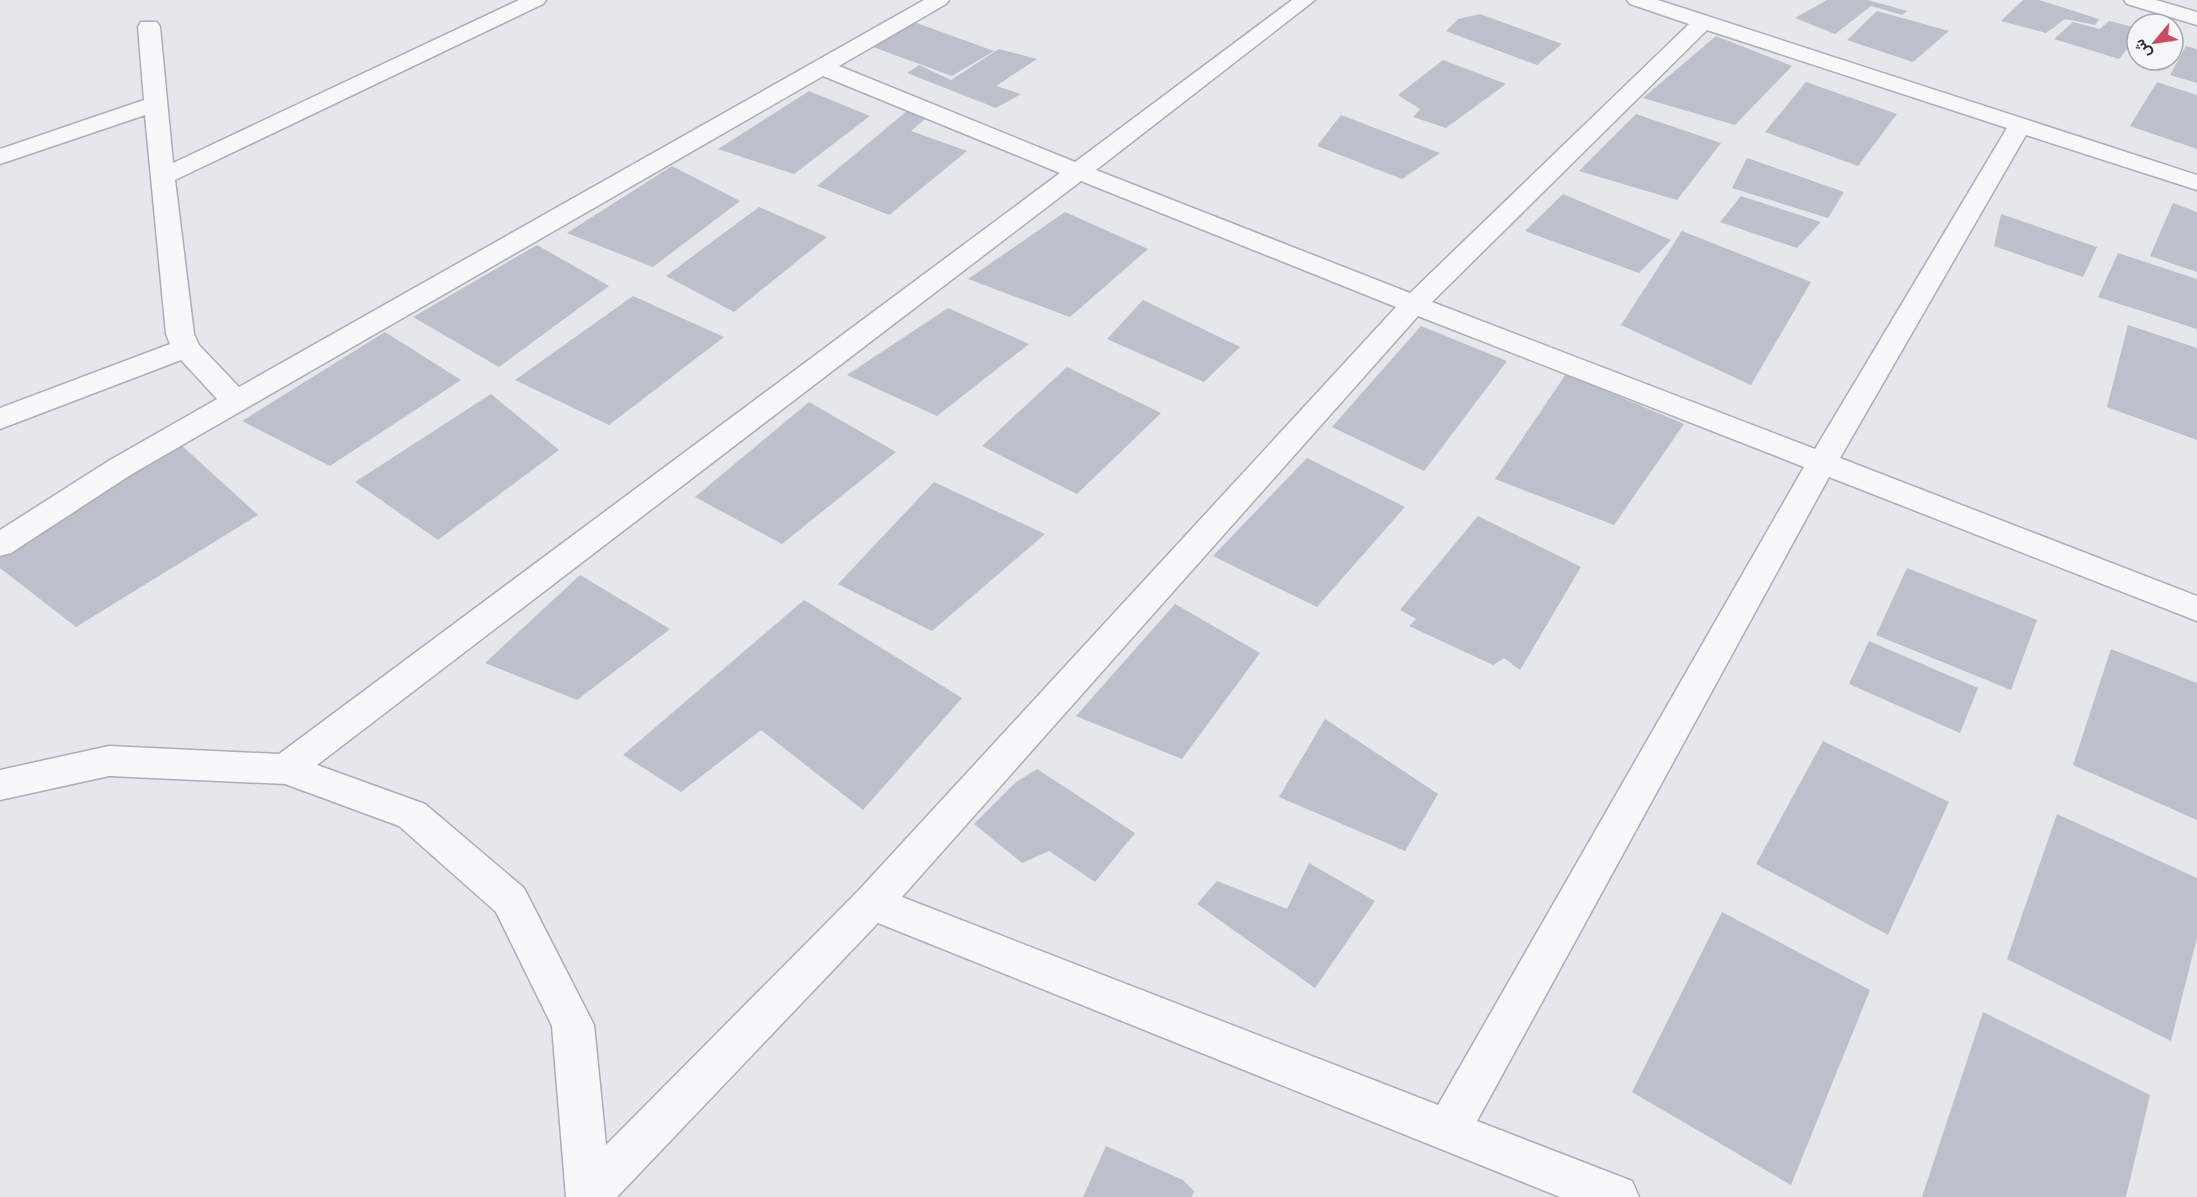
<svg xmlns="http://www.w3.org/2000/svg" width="2197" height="1197" viewBox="0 0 2197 1197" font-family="'Sofia Sans Condensed',Vazirmatn,sans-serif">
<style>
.building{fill:#bbc0ca}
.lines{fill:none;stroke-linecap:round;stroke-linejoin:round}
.minor-casing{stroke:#a9aeb7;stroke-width:3}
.minor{fill:#f7f8fa;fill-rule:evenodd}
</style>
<rect width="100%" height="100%" fill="#e4e7ec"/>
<!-- building -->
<g class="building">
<polygon points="1827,0 1868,0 1907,11 1902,15 1871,6 1835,34 1795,18"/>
<polygon points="2023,0 2039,0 2099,19 2095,25 2065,19 2046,33 2001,21"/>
<polygon points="1877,11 1949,31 1913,62 1847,40"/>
<polygon points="1480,14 1562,44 1537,65 1446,31 1458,19"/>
<polygon points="2109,21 2137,28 2137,37 2119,59 2054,39 2073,22 2100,29"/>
<polygon points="914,22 994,51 952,76 873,47"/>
<polygon points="1716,36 1792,66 1735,125 1643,98"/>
<polygon points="2186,46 2197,49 2197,83 2170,75"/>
<polygon points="999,49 1037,59 996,86 1021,94 996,108 907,73 919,65 951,80"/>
<polygon points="1443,60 1506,84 1446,128 1413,117 1420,109 1398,95"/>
<polygon points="1806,82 1897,114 1858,166 1765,132"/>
<polygon points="2157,82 2197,95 2197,149 2130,126"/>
<polygon points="809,91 870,116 794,174 718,149"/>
<polygon points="907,111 925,119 911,131 967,151 889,215 817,186"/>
<polygon points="1636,114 1721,143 1677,200 1579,171"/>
<polygon points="1341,115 1440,153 1402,179 1317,146"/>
<polygon points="1747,158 1844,192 1828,218 1732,188"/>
<polygon points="672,166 740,201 653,267 567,233"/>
<polygon points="1563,194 1671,240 1639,273 1525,231"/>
<polygon points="1741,196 1821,222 1797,248 1720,222"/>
<polygon points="2173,203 2197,212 2197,272 2150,256"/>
<polygon points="759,207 827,237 734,312 666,276"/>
<polygon points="1065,212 1148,249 1070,317 968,279"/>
<polygon points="2001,214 2097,247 2083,277 1994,246"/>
<polygon points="1682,231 1811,282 1751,385 1621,325"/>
<polygon points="537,245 609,286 499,367 413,317"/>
<polygon points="2118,253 2197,279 2197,329 2098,297"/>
<polygon points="633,296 724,337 609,425 515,380"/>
<polygon points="1143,300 1240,347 1204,382 1107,339"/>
<polygon points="948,308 1029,344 937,416 847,375"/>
<polygon points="2128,325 2197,348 2197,440 2107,407"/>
<polygon points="1421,326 1507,361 1424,471 1332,427"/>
<polygon points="385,332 461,380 330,466 242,421"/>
<polygon points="1067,367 1161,413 1077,494 982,446"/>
<polygon points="1566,374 1684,424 1614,525 1495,479"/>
<polygon points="491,394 559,450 438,540 355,482"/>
<polygon points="809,402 896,452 782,544 695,497"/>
<polygon points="179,443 258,515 76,627 0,568 0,547"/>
<polygon points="1307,458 1405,507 1317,607 1213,556"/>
<polygon points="934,482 1045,534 932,631 838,584"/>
<polygon points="1478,516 1581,567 1520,670 1504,658 1493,665 1409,626 1416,619 1400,610"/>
<polygon points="1907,568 2037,620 2011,690 1876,635"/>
<polygon points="580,575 670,629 577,700 485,663"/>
<polygon points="804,600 962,698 863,810 761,730 681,792 623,755"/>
<polygon points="1175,604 1260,653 1182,759 1076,716"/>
<polygon points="1869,641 1978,688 1960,733 1849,684"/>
<polygon points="2111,649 2197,683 2197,820 2073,765"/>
<polygon points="1325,719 1438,794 1405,851 1279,797"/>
<polygon points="1823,741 1949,802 1888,935 1756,864"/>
<polygon points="1037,769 1135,833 1095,882 1049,851 1022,863 974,824 1015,783"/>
<polygon points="2057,814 2197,878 2197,938 2171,1041 2007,959"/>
<polygon points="1309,863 1375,901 1315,988 1197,904 1217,881 1287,909"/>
<polygon points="1722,912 1870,990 1791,1185 1632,1092"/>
<polygon points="1983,1012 2150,1095 2126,1197 1922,1197"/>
<polygon points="1106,1146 1183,1180 1194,1191 1192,1197 1083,1197"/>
</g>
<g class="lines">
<defs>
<g id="minor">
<path d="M519 0H546L543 4 175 180 194 334 199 345 239 387 924 0H949L946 4 839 66 1075 162 1292 0H1315L1096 170 1410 293 1689 24 1630 4 1627 0H1658L2197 175V190L2026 135 1840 458 2197 596V621L1829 477 1477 1121 1632 1181 1639 1197H1560L878 923 617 1197H566L552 1026 496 912 399 826 285 784 109 776 0 800V770L109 746 279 754 1060 173 823 76 132 474 11 553 0 556V530L110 460 217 399 181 360 0 429V408L170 344 166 334 145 115 0 164V149L144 100 138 27 141 22H157L160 27 173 163ZM1707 30 2007 128 1815 449 1432 302ZM1081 181 1396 307 858 891 606 1145 594 1025 524 888 425 804 317 765ZM1418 316 1804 467 1438 1105 902 897Z"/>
<polygon points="2124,0 2156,0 2197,12 2197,25 2127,4"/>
</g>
</defs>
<!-- minor casing -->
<use href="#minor" class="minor-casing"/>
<!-- minor -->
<use href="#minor" class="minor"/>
</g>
<!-- north arrow -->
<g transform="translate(2155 42) rotate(241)"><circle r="28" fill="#f4f6f9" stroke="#a4a8b1" stroke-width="1.5"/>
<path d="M0-4.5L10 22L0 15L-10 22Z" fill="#d1495b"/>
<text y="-9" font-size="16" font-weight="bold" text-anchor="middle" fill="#2b3445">ش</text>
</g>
</svg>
